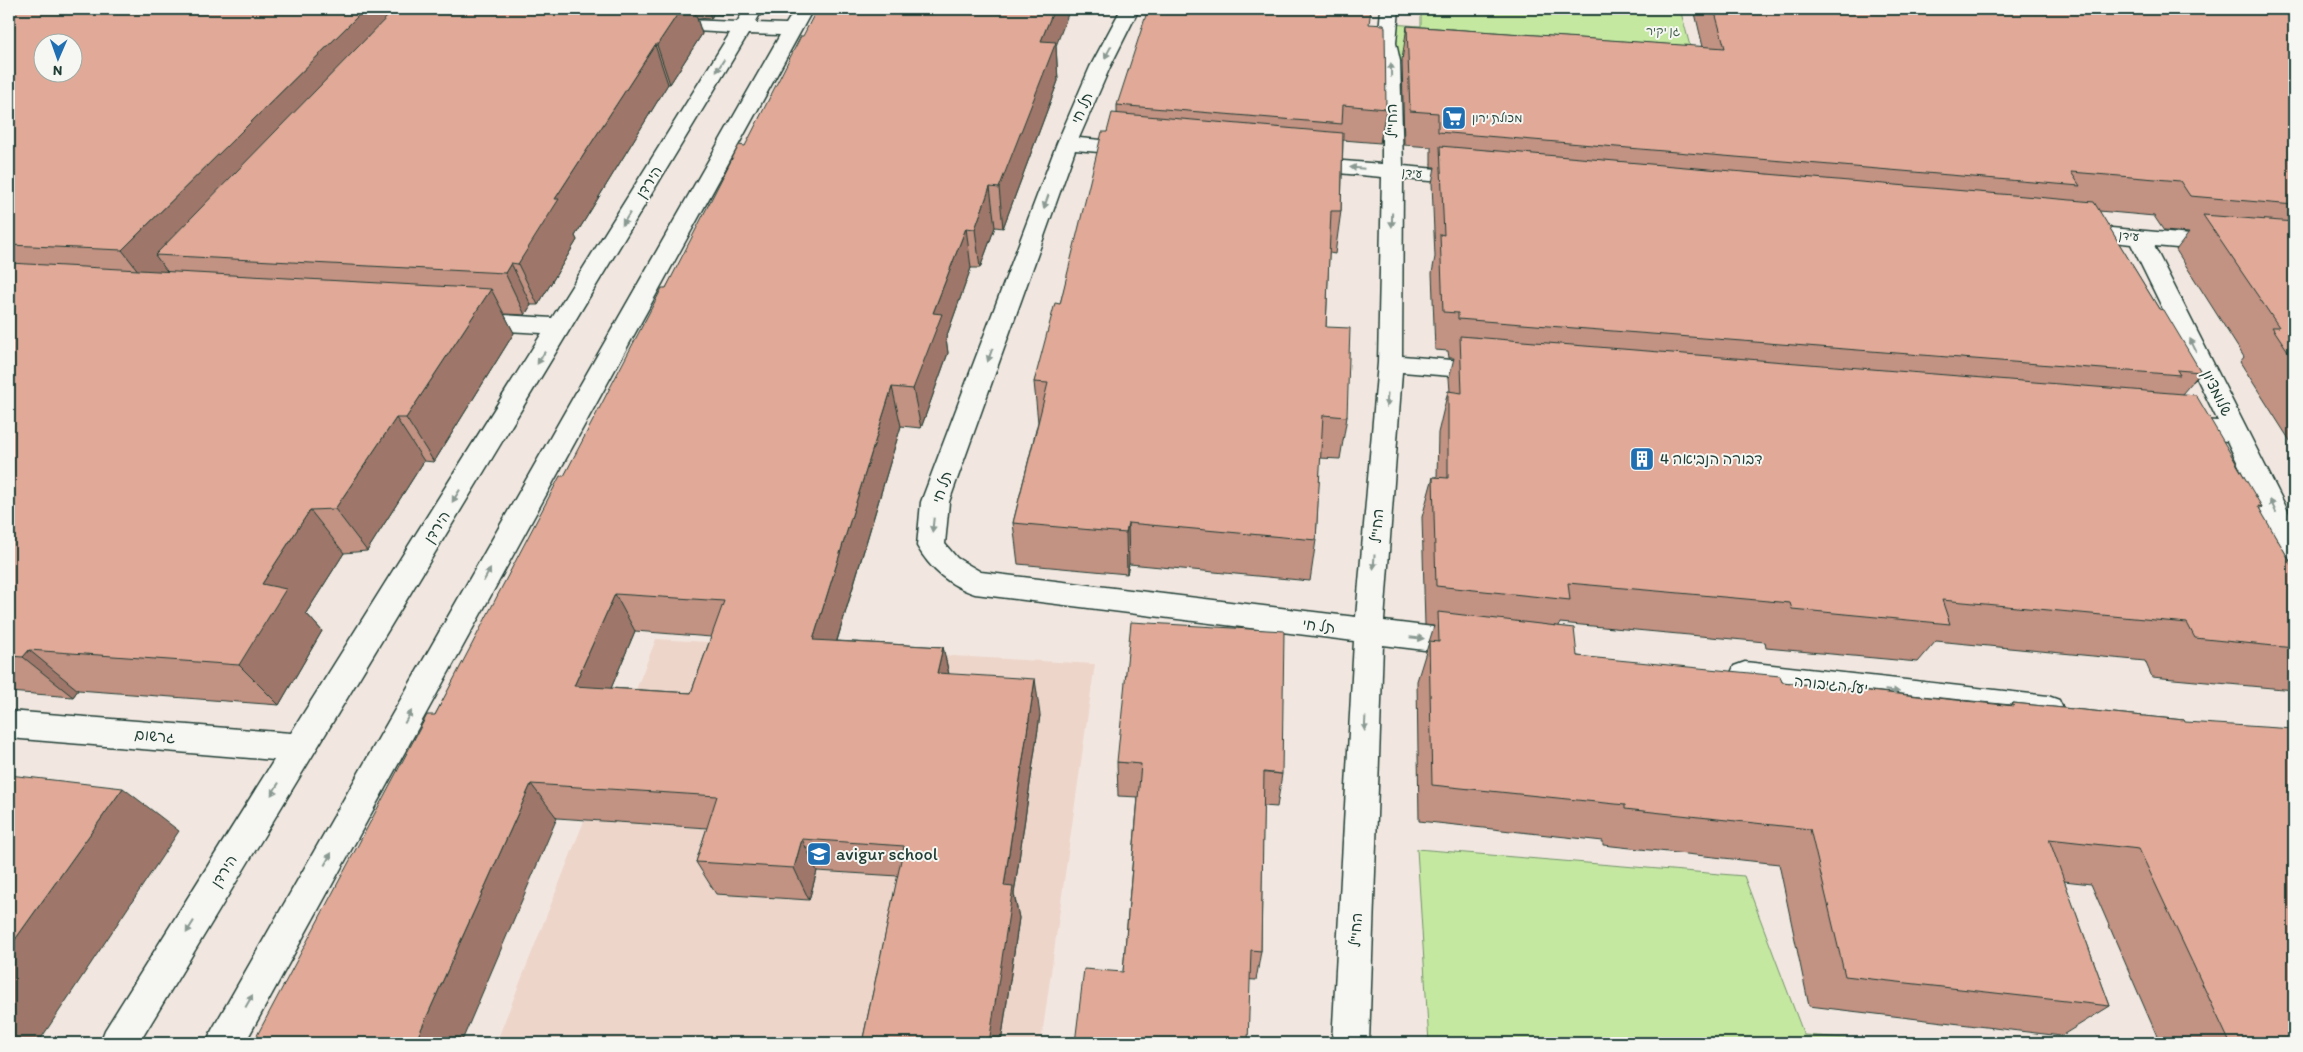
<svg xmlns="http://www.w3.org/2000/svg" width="2303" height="1052" viewBox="0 0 2303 1052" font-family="Itim,'Playpen Sans Hebrew',sans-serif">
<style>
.built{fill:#edd5ca}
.green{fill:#c5e8a1;stroke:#72926a}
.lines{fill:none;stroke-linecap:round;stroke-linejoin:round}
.minor-casing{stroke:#1f3d34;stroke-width:3}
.minor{fill:#f6f6f2;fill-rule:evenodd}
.wall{fill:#c29283;stroke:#1f3d34;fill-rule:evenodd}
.shaded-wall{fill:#9e776a;stroke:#1f3d34}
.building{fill:#e1aa98;stroke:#1f3d34;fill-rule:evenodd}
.oneway{fill:#8a9a93}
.labels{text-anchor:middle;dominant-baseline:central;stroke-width:4;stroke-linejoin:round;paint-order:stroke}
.far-park-label{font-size:12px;fill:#405f4a;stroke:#f6f6f2}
.far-poi-label{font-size:12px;fill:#1f3d34;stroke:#f6f6f2;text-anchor:start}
.far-street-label{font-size:12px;fill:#1f3d34;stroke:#f6f6f2}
.street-label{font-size:15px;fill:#1f3d34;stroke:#f6f6f2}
.poi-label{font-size:15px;fill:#1f3d34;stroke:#f6f6f2;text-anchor:start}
.near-poi-label{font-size:18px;fill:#1f3d34;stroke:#f6f6f2;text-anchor:start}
</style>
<rect width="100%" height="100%" fill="#f2e7e0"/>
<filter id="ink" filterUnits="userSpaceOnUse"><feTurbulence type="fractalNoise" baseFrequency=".02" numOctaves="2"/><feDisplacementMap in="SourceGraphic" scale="10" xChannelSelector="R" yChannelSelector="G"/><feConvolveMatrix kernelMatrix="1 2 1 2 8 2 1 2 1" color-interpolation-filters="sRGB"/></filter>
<g filter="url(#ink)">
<!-- built -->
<polygon class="built" points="656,639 1095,664 1041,1043 496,1043"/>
<!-- green -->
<g class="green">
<polygon points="1421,9 1680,9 1690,46 2294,128 1391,61 1390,24 1421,26"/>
<polygon points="1417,849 1744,876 1804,1035 1909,1043 1429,1043"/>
</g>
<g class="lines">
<defs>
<g id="minor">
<polygon points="745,9 763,9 755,23 786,24 795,9 813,9 245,1043 206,1043 212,1030 780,35 748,34 139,1043 100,1043 105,1030 274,760 9,738 9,711 291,733 542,333 472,329 464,327 460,321 464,315 472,313 552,318 730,33 662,29 656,28 653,24 656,20 662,19 737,22"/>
<path d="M1121 9H1139L1110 67 1079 138 1135 143 1142 145 1145 149 1142 153 1135 155 1075 150 949 502 945 544 957 558 981 572 1356 617 1378 363 1382 177 1305 170 1298 168 1295 164 1298 160 1305 158 1382 164V61L1378 43 1381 9H1399L1396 43 1400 61 1403 166 1471 172 1478 174 1482 178 1478 182 1471 184 1403 179 1402 356 1488 363 1497 365 1500 371 1497 377 1488 379 1402 372 1384 621 1466 631 1476 634 1481 643 1476 652 1466 655 1383 645 1369 1043H1332L1354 641 975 594C950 586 930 569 917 546L921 502 1057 143 1090 67Z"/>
<polygon points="2077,225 2294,244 2294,258 2154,246 2294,523 2294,561 2284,558 2227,441 2181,437 2172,435 2168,428 2172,421 2181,419 2218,421 2131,244 2069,237 2066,232 2069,227"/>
<polygon points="1745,662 2048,696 2059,700 2063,709 2059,718 2048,722 1745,688 1734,684 1730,675 1734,666"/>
</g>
</defs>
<!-- minor casing -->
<use href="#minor" class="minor-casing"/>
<!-- minor -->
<use href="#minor" class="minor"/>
</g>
<!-- wall -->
<g class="wall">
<polygon points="9,9 726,9 722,15 713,14 711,19 697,18 702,34 670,84 668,84 575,236 577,240 538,305 531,305 525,315 504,314 514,333 434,462 424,461 367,551 344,553 306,613 322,631 279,705 78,690 73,697 9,692"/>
<polygon points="1694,9 2294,9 2294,447 2240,362 2244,357 2176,250 2189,233 2164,231 2154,216 2099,211 2159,309 2201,372 2182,394 2262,507 2259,509 2294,568 2294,690 2152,677 2145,661 1936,641 1918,662 1766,648 1765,642 1560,623 1559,626 1577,656 1782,682 2011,705 2013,703 2184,720 2294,1043 2160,1043 2091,884 2064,881 2110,1006 2061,1036 1809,1006 1779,864 1603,845 1603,841 1419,821 1417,681 1434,626 1425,625 1422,517 1433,477 1437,477 1438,433 1448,391 1450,392 1449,378 1454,358 1449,358 1448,351 1435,350 1432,273 1435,257 1432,183 1435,167 1431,167 1431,147 1404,145 1402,60 1407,26 1703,47"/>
<polygon points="1369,24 1386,109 1380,143 1343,140 1341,211 1335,254 1329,253 1326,327 1347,417 1340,459 1320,458 1316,540 1310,581 1129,564 1127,574 1018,564 1013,523 1038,422 1034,382 1060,304 1107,132 1117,114 1117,105"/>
<path d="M1056 46 1058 81 1003 228 995 227 980 268H971L946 338 948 353 921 428 901 426 837 641 943 647 949 674 1040 715 1014 894 1019 918 1001 1043H862L898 876 817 871 809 900 716 894 696 862 707 828 557 818 435 715 666 288 745 146ZM635 631 711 637 691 693 611 688Z"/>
<polygon points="1117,762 1282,774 1277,807 1263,806 1261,951 1256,980 1123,972 1138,797 1118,796"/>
</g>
<!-- shaded-wall -->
<g class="shaded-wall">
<polygon points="9,9 80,9 9,65"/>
<polygon points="365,9 408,9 155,255 172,278 156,294 122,250"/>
<polygon points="681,9 694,9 702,34 670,84 657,45"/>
<polygon points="708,9 712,9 713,14 711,19"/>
<polygon points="720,9 726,9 722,15"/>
<polygon points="1054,9 1070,9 1056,46 1058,81 1003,228 999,188 1041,41"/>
<polygon points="655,45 668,84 575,236 577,240 538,305 518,264 555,199"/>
<polygon points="990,187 995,227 980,268 975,229"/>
<polygon points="966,228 971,268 946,338 948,353 921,428 913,389 933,313"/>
<polygon points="511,263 531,305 525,315 505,273"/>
<polygon points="491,289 514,333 434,462 406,418"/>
<polygon points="892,387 901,426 826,677 813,640"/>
<polygon points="396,418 424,461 367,551 335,509"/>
<polygon points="310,510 344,553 306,613 322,631 279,705 239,665 262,584"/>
<polygon points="1128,523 1129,564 1127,574 1126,533"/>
<polygon points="615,594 635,631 597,722 574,686"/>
<polygon points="943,647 951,684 937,673"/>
<polygon points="29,650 78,690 73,697 23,657"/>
<polygon points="1035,679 1040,715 1014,894 1019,918 1001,1043 989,1043 1004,886"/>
<polygon points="531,784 557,818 461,1043 415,1043"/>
<polygon points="123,788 179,831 38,1043 9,1043 9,948"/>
<polygon points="802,839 817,871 809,900 794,868"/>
</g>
<!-- building -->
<g class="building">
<path d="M13 9H365L122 250 9 245V21L13 18ZM42 42H72V72H42Z"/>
<polygon points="395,9 681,9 657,45 655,45 555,199 559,199 518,264 511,263 505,273 155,255"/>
<path d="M817 9H1054L1041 41 1056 42 999 188 990 187 975 229 966 228 933 313 942 314 913 389 892 387 813 640 943 647 937 673 1035 679 1004 886 1013 887 989 1043H862L904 846 802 839 794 868 696 862 717 796 531 784 415 1043H253L427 715H435L560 476H564L662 288H666L739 145 745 146 801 36H803ZM615 594 724 601 691 693 574 686Z"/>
<polygon points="1148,9 1371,9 1369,24 1384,25 1385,28 1386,109 1343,105 1342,124 1117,105"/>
<polygon points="1714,9 2294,9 2294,205 2190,196 2180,181 2071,172 2080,186 1438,132 1438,113 1410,111 1407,26 1725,48"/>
<polygon points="1112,113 1343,133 1341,211 1331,211 1326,327 1350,328 1347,417 1323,415 1316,540 1128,523 1126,533 1013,523 1048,383 1034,382 1055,303 1060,304 1102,132 1107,132"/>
<polygon points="1440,146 2094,202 2159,309 2164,310 2201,372 2177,370 2180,375 1458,319 1458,313 1443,312 1440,234 1444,235"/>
<polygon points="2203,215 2294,222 2294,360 2272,327 2279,327"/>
<polygon points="9,263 491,289 406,418 396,418 335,509 310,510 262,584 286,589 239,665 29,650 23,657 9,656"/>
<polygon points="1460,336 2196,395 2262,507 2258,506 2294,568 2294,648 2195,638 2187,623 1942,600 1950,624 1792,609 1790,603 1568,583 1570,600 1436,586 1433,477 1448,478 1448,391 1462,393"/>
<polygon points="1438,612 1574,628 1577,656 1780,676 1782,682 2014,706 2013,703 2184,720 2185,722 2294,729 2294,1043 2230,1043 2139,849 2049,839 2110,1006 1845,976 1810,829 1625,809 1625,805 1432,785 1429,641 1439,642"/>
<polygon points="1131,622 1284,631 1282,774 1264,772 1261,951 1251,950 1248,1043 1075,1043 1084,969 1123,972 1141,764 1117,762"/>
<polygon points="9,775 123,788 9,948"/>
</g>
<!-- one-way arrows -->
<defs><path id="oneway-solid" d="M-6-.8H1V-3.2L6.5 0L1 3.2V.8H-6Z" transform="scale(1.25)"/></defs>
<g class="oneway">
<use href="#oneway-solid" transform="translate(1108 52) rotate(118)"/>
<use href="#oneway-solid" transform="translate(720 66) rotate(122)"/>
<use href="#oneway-solid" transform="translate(1391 70) rotate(-91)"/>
<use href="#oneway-solid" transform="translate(1357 168) rotate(-175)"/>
<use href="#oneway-solid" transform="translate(1046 202) rotate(110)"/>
<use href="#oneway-solid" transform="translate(626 219) rotate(122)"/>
<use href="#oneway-solid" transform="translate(1392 220) rotate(91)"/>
<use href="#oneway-solid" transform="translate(2193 345) rotate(-116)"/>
<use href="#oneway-solid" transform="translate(990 355) rotate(110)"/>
<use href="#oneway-solid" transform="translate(541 358) rotate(122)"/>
<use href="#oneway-solid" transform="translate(1387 400) rotate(94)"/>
<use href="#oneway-solid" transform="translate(456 496) rotate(122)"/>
<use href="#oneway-solid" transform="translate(2273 506) rotate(-116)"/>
<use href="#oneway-solid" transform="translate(933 525) rotate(96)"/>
<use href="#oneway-solid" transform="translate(1374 562) rotate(94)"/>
<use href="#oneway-solid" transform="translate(487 575) rotate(-61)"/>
<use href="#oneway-solid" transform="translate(1417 638) rotate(6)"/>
<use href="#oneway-solid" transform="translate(1892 691) rotate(6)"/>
<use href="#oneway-solid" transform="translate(408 717) rotate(-61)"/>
<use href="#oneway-solid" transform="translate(1365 724) rotate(93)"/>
<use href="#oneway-solid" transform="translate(275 789) rotate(122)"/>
<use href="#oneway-solid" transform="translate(328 859) rotate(-61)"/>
<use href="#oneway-solid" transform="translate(190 927) rotate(122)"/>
<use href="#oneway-solid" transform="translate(249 1001) rotate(-61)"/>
</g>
</g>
<!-- icons -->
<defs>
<symbol id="supermarket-square" viewBox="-11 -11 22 22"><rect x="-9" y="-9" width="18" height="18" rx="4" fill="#1f6fb2" stroke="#f6f6f2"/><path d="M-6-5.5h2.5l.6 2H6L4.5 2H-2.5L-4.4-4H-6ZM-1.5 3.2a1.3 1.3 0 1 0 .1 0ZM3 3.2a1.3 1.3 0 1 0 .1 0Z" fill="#fff"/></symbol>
<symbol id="building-square" viewBox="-11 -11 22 22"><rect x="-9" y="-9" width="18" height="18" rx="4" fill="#1f6fb2" stroke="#f6f6f2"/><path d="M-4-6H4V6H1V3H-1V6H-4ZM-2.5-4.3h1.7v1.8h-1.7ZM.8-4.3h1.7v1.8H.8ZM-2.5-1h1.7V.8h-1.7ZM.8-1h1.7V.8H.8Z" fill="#fff"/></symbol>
<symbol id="school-square" viewBox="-11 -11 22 22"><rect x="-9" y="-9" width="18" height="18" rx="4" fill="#1f6fb2" stroke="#f6f6f2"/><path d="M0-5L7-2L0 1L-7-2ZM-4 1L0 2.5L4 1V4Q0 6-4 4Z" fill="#fff"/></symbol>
</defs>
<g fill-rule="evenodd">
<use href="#supermarket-square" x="1440" y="104" width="28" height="28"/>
<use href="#building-square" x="1628" y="445" width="28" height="28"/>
<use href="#school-square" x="805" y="840" width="28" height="28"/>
</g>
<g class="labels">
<!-- far-park labels -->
<g class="far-park-label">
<text x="1663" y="31">גן יקיר</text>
</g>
<!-- far-poi labels -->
<g class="far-poi-label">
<text x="1472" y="118">מכולת ירון</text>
</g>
<!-- far-street labels -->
<g class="far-street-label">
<text transform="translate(1412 173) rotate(5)">עידן</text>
<text transform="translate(2129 236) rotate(5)">עידן</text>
</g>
<!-- street labels -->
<g class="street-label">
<text transform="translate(1082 108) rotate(-67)">תל חי</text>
<text transform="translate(1392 121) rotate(-91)">החי"ל</text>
<text transform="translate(649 182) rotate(-58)">הירדן</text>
<text transform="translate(2217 393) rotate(64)">שלומציון</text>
<text transform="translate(942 487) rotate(-72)">תל חי</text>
<text transform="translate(1377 526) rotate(-86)">החי"ל</text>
<text transform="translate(437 527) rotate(-58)">הירדן</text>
<text transform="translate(1319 626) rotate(7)">תל חי</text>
<text transform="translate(1831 685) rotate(6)">יעל הגיבורה</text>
<text transform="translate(155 736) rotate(5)">גרשום</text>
<text transform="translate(224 871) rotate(-58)">הירדן</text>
<text transform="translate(1356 930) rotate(-87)">החי"ל</text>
</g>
<!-- poi labels -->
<g class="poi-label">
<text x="1660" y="459">דבורה הנביאה 4</text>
</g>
<!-- near-poi labels -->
<g class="near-poi-label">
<text x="836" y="854">avigur school</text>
</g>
</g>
<!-- margin -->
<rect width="2303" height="1052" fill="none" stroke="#f6f6f2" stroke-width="30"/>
<rect x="15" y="15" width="2273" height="1022" fill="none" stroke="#1f3d34" stroke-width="2" filter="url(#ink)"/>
<!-- north arrow -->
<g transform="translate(58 58) rotate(182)"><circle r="24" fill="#f6f6f2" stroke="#a0aca6"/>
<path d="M0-4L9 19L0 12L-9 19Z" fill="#1f6fb2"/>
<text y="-8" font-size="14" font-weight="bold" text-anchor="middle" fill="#1f3d34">N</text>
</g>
</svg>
